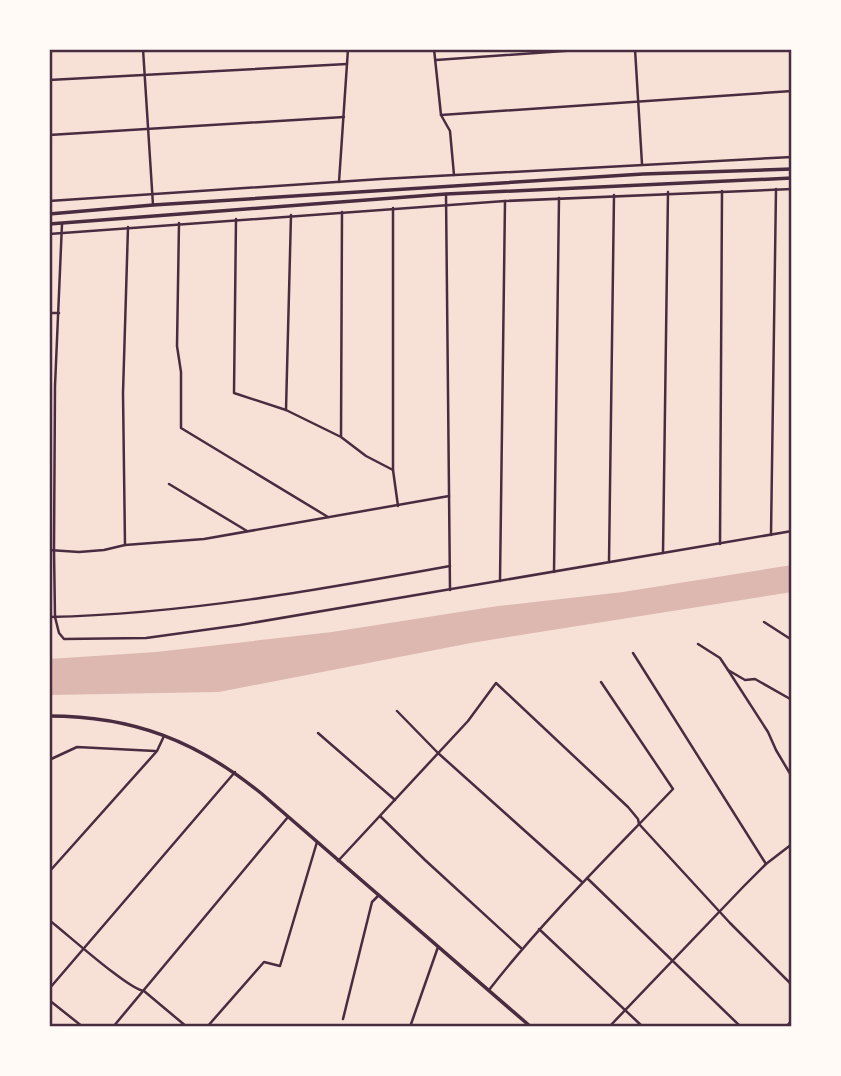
<svg xmlns="http://www.w3.org/2000/svg" width="841" height="1076" viewBox="0 0 841 1076" font-family="Raleway,sans-serif">
<style>
.water{fill:#dcb8b0}
.lines{fill:none;stroke-linecap:round;stroke-linejoin:round}
.minor{stroke:#4a2c40;stroke-width:2.5}
.secondary{stroke:#4a2c40;stroke-width:3.5}
.primary{stroke:#4a2c40;stroke-width:3.5}
.neatline{fill:none;stroke:#4a2c40;stroke-width:2.5}
</style>
<rect width="100%" height="100%" fill="#f7e1d7"/>
<!-- water -->
<polygon class="water" points="792,565 792,592 471,643 219,692 49,695 49,659 156,652 332,632 498,606 623,592"/>
<g class="lines">
<!-- minor -->
<g class="minor">
<polyline points="143,49 153,205"/>
<polyline points="434,49 441,115 450,131 454,175"/>
<polyline points="635,49 642,164"/>
<polyline points="436,60 592,49"/>
<polyline points="49,80 347,64"/>
<polyline points="441,115 792,91"/>
<polyline points="49,135 344,117"/>
<polyline points="339,182 348,49"/>
<polyline points="446,194 450,590"/>
<polyline points="49,201 381,179 792,157"/>
<polyline points="393,208 393,470 398,506"/>
<polyline points="236,219 234,393 286,410 341,437 366,456 393,470"/>
<polyline points="179,223 177,346 181,372 181,428 328,517"/>
<polyline points="62,224 55,386 54,550 55,617 59,633 64,639 146,638 240,625 792,531"/>
<polyline points="49,234 505,201 792,189"/>
<polyline points="49,313 59,313"/>
<polyline points="286,410 291,215"/>
<polyline points="341,436 342,212"/>
<polyline points="169,484 247,531"/>
<polyline points="771,535 776,189"/>
<polyline points="720,544 722,191"/>
<polyline points="125,545 123,393 128,227"/>
<polyline points="49,550 79,552 104,550 125,545 204,539 449,496"/>
<polyline points="663,553 668,192"/>
<polyline points="609,562 614,195"/>
<polyline points="554,572 559,198"/>
<polyline points="500,581 505,201"/>
<path d="M49 617C184 614 318 590 450 566"/>
<polyline points="764,622 792,640"/>
<polyline points="698,644 720,658 728,670 745,680 755,679 792,700"/>
<polyline points="633,653 766,864"/>
<polyline points="728,670 768,732 776,750 792,777"/>
<polyline points="397,711 438,753 582,882"/>
<polyline points="318,733 395,800"/>
<polyline points="49,760 77,747 155,751"/>
<polyline points="380,816 425,860 521,948"/>
<polyline points="338,861 468,721 496,683 628,807 638,819 639,824 730,923 792,985"/>
<polyline points="49,872 157,751 164,736"/>
<polyline points="587,878 741,1027"/>
<path d="M49 920C66 933 129 990 144 991L187 1027"/>
<polyline points="539,929 643,1027"/>
<polyline points="49,989 235,772"/>
<path d="M489 990C545 918 610 855 673 789L601 682"/>
<polyline points="49,1000 83,1027"/>
<polyline points="343,1019 372,902 379,895"/>
<polyline points="113,1027 288,817"/>
<polyline points="207,1027 264,962 280,966 317,842"/>
<polyline points="410,1027 438,947"/>
<polyline points="609,1027 744,886 766,864 792,844"/>
<polyline points="786,1027 792,1020"/>
</g>
<!-- secondary -->
<path class="secondary" d="M49 716C133 716 197 741 262 794L531 1027"/>
<!-- primary -->
<g class="primary">
<polyline points="49,214 153,205 643,174 792,169"/>
<polyline points="49,224 446,194 792,178"/>
</g>
</g>
<!-- border -->
<rect width="841" height="1076" fill="none" stroke="#fffaf5" stroke-width="102"/>
<rect x="51" y="51" width="739" height="974" class="neatline"/>
</svg>
